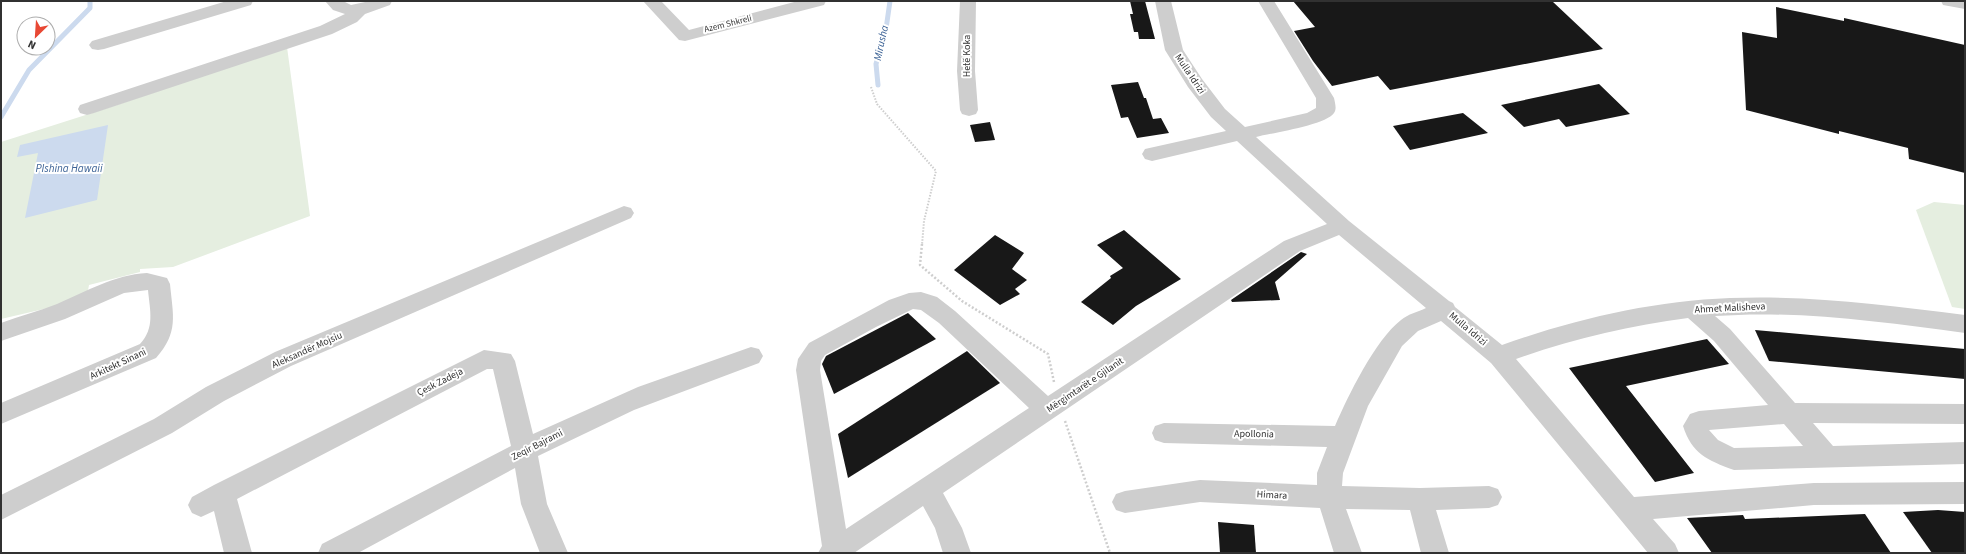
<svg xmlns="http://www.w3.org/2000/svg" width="1966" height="554" viewBox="0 0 1966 554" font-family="'Source Sans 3',sans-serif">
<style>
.green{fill:#e5eee0}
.water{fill:#ccdaee}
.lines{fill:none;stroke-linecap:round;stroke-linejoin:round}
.stream{stroke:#ccdaee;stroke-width:5}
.building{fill:#181818}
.path-far1{stroke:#cecece;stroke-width:2;stroke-dasharray:1.5 1.5;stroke-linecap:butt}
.path{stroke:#cecece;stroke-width:2.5;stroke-dasharray:2 2;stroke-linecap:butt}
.minor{fill:#cecece;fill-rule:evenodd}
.labels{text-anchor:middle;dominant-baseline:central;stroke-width:4;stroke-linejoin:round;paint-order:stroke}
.far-street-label{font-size:9px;fill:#313131;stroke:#fff}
.street-label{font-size:10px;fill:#313131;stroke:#fff}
.water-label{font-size:11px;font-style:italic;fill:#3d6396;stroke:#fff}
</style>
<rect width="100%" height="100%" fill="#fff"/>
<!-- green -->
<g class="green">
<polygon points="287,47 310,216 173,267 140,269 140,272 89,285 87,296 74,302 1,319 1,142 117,105"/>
<polygon points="1934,202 1965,205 1965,309 1952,307 1916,210"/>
</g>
<!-- water -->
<polygon class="water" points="108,125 97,200 25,218 38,153 17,157 20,145"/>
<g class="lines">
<!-- stream -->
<g class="stream">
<polyline points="878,85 876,64 886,29 890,1"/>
<polyline points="1,117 29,70 90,8 90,1"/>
</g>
</g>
<!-- building -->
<g class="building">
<polygon points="1130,1 1145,1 1155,39 1139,39 1138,32 1134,32 1130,14 1133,14"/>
<polygon points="1293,1 1552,1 1603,49 1390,90 1378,76 1332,86 1313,61 1294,31 1315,27"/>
<polygon points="1776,7 1844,21 1844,18 1965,45 1965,173 1909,159 1908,148 1839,131 1839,134 1746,110 1742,32 1777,38"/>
<polygon points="1138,82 1144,98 1146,98 1153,119 1161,118 1169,133 1137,138 1128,117 1121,118 1111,85"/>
<polygon points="1599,84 1630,114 1566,127 1559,119 1524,127 1501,105"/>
<polygon points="1463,113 1488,133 1410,150 1393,126"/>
<polygon points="990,122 995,140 975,142 970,125"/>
<polygon points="1124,230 1181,279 1136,306 1113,325 1081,302 1111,278 1110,276 1123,268 1097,245"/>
<polygon points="995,235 1024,253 1012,269 1027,280 1015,289 1020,294 1000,305 954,270"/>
<polygon points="1301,252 1307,254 1275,282 1280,300 1232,302 1231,300"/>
<polygon points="908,313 936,339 834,394 822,364 826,356"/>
<polygon points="1755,330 1965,349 1965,379 1769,361"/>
<polygon points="1707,339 1729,364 1626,386 1694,473 1655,482 1569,368"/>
<polygon points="967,351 1000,383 848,478 838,434"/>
<polygon points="1938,510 1965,512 1965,553 1932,553 1903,512"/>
<polygon points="1865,514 1891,553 1712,553 1687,518 1743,515 1745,519"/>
<polygon points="1218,522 1254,525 1256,553 1220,553"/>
</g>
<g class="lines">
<!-- path-far1 -->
<polyline class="path-far1" points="871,87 877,104 936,171 924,221 922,245"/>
<!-- path -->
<g class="path">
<polyline points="922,244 920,265 962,301 1048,354 1054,382"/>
<polyline points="1065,421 1110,553"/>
</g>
<!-- minor -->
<g class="minor">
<polygon points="227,1 253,1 251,5 104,49 98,50 92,49 89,45 92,41"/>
<polygon points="325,1 343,1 351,5 370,1 392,1 390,5 365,14 357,22 332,34 94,113 87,115 80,113 78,109 80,105 320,26 345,14 333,10"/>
<polygon points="643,1 661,1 689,30 798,1 826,1 824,5 685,41 679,40"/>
<polygon points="960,1 976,1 975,71 978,110 976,114 969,116 962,114 960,110 957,71"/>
<path d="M1155 1H1171L1183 50 1202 79 1225 109 1245 127 1307 113 1316 108V98L1258 1H1274L1334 98C1335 103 1337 109 1334 113 1326 125 1272 133 1256 137L1349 221 1449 301 1453 303 1455 307 1502 345C1575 319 1652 301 1730 298 1809 295 1887 305 1965 315V333C1882 322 1799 310 1715 316L1730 329 1795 403 1965 404V424L1813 423 1833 446 1965 442V464L1734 470C1707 460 1692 454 1683 426L1690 414 1699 411 1768 405 1714 341 1688 318C1629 326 1572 339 1516 359L1634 497 1814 483 1965 482V504L1814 505 1653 519 1675 544 1679 553H1648L1491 363 1441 321 1418 331 1402 346 1368 406 1343 473 1342 486 1420 488 1489 486 1498 489 1502 497 1498 505 1489 508 1436 510 1449 553H1421L1410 510 1346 509 1362 553H1334L1320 508 1200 502 1125 513 1116 510 1112 502 1116 494 1125 491 1200 480 1317 485V473L1327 447 1164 443 1155 440 1152 433 1155 426 1164 423 1335 426C1348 396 1375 340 1401 320 1408 314 1418 312 1426 308L1339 235 1300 251 943 493 962 528 971 553H943L935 528 923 506 854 553H818L822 546 796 370 798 359 809 343 889 300 909 293 921 292 937 297 955 311 1048 396 1284 241 1327 224 1237 141 1152 161 1145 159 1142 154 1145 149 1226 131 1211 117 1188 87 1165 50ZM913 309 921 310 939 323 1029 408 846 529 820 370 821 361 825 355 876 327ZM1784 424 1803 446 1734 448 1718 440 1709 430Z"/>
<polygon points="1941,1 1965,1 1965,9 1943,5"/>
<polygon points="624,206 631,208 634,213 631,218 291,366 224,401 172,433 1,520 1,495 154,419 206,387 275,352"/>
<path d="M147 273 167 278 170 284C173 316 179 332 156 358L1 424V403L140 344C155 328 150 311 148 290L124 293 65 319 1 341V323C20 316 39 311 57 304 87 291 114 275 147 273Z"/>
<polygon points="751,347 759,349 763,356 759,363 634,410 538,456 547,504 568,553 540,553 521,504 515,468 358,553 318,553 322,544 511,446 493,369 487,369 237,499 252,553 224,553 214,511 201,517 192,513 188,505 192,497 214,485 484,350 511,354 515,361 533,434 638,387"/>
</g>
</g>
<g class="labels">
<!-- far-street labels -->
<g class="far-street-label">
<text transform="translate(728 24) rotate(-14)">Azem Shkreli</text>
</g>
<!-- street labels -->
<g class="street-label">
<text transform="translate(967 56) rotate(-90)">Hetë Koka</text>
<text transform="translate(1190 74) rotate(56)">Mulla Idrizi</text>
<text transform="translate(1730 308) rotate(-3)">Ahmet Malisheva</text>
<text transform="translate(1468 329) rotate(40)">Mulla Idrizi</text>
<text transform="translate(307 350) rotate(-24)">Aleksandër Mojsiu</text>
<text transform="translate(118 364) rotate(-25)">Arkitekt Sinani</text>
<text transform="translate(440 382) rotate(-27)">Çesk Zadeja</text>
<text transform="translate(1085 385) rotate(-34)">Mërgimtarët e Gjilanit</text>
<text transform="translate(1254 434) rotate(1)">Apollonia</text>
<text transform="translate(537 445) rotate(-27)">Zeqir Bajrami</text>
<text transform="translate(1272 495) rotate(3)">Himara</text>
</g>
<!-- water labels -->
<g class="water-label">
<text transform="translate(881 43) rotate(-78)">Mirusha</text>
<text x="69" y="168">PIshina Hawaii</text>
</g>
</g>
<!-- border -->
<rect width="1966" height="554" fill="none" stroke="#313131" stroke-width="4"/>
<!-- north arrow -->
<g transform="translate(36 36) rotate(205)"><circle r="19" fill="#ffffff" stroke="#adadad"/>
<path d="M0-3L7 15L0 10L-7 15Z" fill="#e84834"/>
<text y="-6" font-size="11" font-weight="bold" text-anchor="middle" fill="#313131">N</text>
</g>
</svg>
